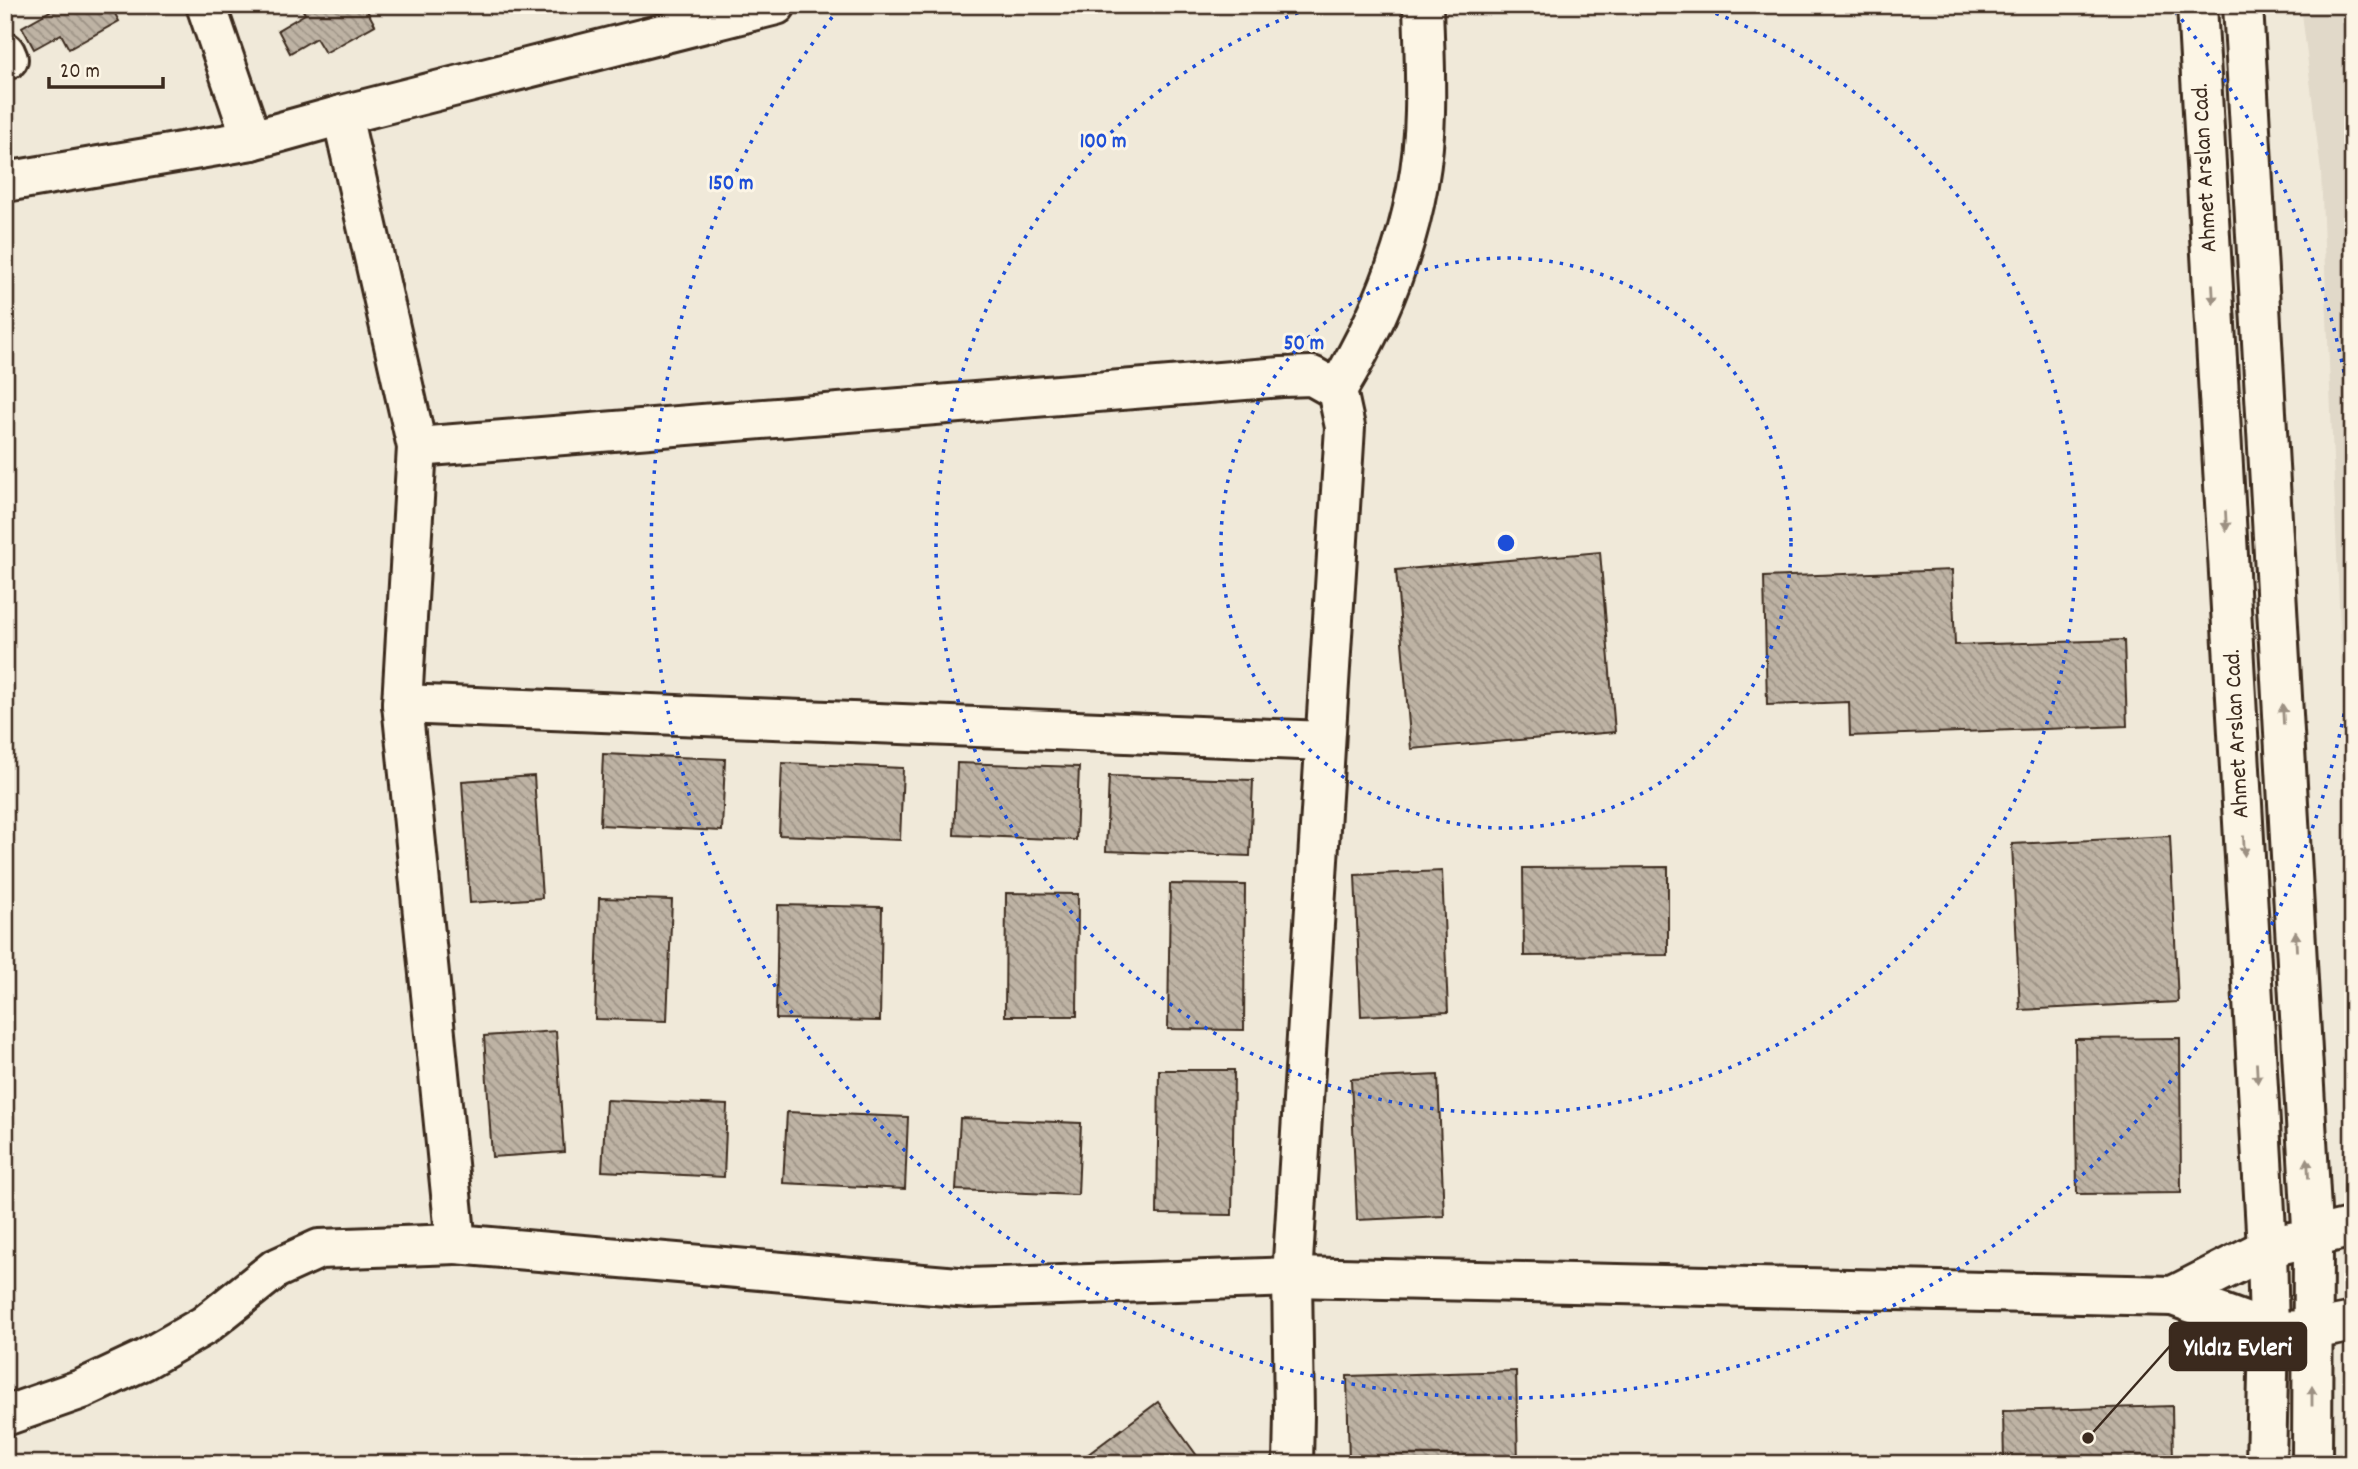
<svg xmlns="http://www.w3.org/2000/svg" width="2358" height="1469" viewBox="0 0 2358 1469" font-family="Dekko,sans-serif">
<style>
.built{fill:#e1d9c9}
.building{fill:url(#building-back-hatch);stroke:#3b2a1e;stroke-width:2}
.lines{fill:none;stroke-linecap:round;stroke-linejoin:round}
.minor-casing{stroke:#3b2a1e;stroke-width:44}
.minor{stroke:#fcf5e5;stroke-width:38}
.oneway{fill:#9c9082}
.ring{fill:none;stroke:#1d4ed8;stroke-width:3.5;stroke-dasharray:3.5 7}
.labels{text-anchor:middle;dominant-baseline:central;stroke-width:6;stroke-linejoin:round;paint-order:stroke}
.street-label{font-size:24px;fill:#3b2a1e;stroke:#fcf5e5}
.centre{fill:#1d4ed8;stroke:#fcf5e5;stroke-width:3.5}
.ring-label{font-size:21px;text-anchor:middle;font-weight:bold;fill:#1d4ed8;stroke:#fcf5e5;stroke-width:6;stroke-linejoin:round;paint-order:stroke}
.leader{fill:none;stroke:#3b2a1e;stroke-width:2.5}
.callout-dot{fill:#3b2a1e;stroke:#fcf5e5;stroke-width:2.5}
.callout{fill:#3b2a1e;stroke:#3b2a1e;stroke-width:2.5}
.callout-label{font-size:26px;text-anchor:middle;font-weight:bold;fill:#fff}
</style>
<defs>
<pattern id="building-back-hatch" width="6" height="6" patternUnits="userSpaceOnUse" patternTransform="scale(1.75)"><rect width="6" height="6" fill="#beb3a4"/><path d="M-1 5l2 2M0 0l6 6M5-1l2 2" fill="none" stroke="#9c9285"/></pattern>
</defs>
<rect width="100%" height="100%" fill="#f0e9d9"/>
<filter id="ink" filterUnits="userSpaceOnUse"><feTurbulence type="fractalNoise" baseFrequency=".0143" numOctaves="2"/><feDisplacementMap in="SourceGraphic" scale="14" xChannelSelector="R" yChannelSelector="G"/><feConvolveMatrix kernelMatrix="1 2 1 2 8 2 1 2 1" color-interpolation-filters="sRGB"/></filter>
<g filter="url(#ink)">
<!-- built -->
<polygon class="built" points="2301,5 2353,5 2353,939 2321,172"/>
<!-- building -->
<g class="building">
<polygon points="46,5 110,5 119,21 69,49 61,34 34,49 22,27 50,11"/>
<polygon points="300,5 364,5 375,25 325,53 316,38 290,53 278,30 305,14"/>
<polygon points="462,5 477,5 466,12"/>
<polygon points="496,5 512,5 500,12"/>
<polygon points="1600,552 1615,732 1411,749 1396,570"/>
<polygon points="1952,570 1955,645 2124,640 2127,726 1850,736 1849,702 1767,705 1764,577"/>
<polygon points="603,754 725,759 722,831 600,825"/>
<polygon points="782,763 903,768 900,840 779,835"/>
<polygon points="957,763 1079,767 1076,840 954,835"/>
<polygon points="534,776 542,898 470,903 462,781"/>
<polygon points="1109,776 1253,780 1250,856 1106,851"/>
<polygon points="2170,836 2178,1002 2020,1010 2012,844"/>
<polygon points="1668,867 1668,955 1524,956 1523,868"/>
<polygon points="1442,871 1448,1012 1361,1016 1355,875"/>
<polygon points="1170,884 1245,885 1244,1030 1168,1029"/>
<polygon points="1006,893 1078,894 1077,1016 1005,1016"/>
<polygon points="599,898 672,900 667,1021 595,1019"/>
<polygon points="778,905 882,907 880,1021 776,1019"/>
<polygon points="556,1031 564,1152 492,1157 484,1036"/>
<polygon points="2180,1038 2181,1193 2077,1194 2075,1039"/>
<polygon points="1159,1070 1234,1070 1232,1215 1157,1214"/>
<polygon points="1438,1075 1444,1216 1357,1220 1351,1079"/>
<polygon points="606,1100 727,1105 724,1177 602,1171"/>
<polygon points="787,1112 908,1117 905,1189 783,1183"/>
<polygon points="960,1118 1081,1123 1078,1195 956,1190"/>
<polygon points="1516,1371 1518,1464 1349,1464 1347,1376"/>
<polygon points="1158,1402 1203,1464 1075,1464"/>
<polygon points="2172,1406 2173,1464 2004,1464 2003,1411"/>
</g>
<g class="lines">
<defs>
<g id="minor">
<polyline points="206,5 252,140"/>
<polyline points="2197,5 2267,1248 2269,1331 2266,1464"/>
<polyline points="2243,5 2313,1246 2312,1464"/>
<polyline points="5,52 8,59"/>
<polyline points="342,115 417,447 402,704 456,1244 970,1288 1292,1277 2173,1296 2267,1248 2353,1227"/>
<polyline points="5,182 252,140 342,115 776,5"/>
<path d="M1337 390C1388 306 1423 212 1425 112 1426 77 1424 41 1423 5"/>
<polyline points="417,447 1282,377 1312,376 1337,390 1345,427 1292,1277 1294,1414 1293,1464"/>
<polyline points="402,704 1325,741"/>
<polyline points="2173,1296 2269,1331 2312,1330 2353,1322"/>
<polyline points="5,1416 82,1389 144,1360 205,1325 275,1269 319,1249 456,1244"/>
</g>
</defs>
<!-- minor casing -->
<use href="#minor" class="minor-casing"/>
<!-- minor -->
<use href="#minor" class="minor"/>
</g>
<!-- one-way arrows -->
<defs><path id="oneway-solid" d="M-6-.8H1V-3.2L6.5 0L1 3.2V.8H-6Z" transform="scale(1.75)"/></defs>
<g class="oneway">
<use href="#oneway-solid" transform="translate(2213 294) rotate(87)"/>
<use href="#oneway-solid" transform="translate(2226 521) rotate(87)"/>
<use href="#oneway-solid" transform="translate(2283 714) rotate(-93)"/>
<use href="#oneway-solid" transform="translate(2244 846) rotate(87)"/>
<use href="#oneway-solid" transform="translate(2296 941) rotate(-93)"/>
<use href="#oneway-solid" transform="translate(2257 1073) rotate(87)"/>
<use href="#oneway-solid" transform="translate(2308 1168) rotate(-93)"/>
<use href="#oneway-solid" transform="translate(2312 1396) rotate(-90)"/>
</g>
</g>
<!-- distance rings -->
<g class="ring">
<circle cx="1506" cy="543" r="285"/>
<path d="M1696 6A570 570 0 1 1 1316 6"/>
<path d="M2353 662A855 855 0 1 1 837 11M2175 11A855 855 0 0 1 2353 424"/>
</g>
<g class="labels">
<!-- street labels -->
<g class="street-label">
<text transform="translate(2206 168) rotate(-93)">Ahmet Arslan Cad.</text>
<text transform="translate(2238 734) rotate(-93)">Ahmet Arslan Cad.</text>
</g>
</g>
<circle cx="1506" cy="543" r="10" class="centre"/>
<g class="ring-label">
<text x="1103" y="147">100 m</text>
<text x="731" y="189">150 m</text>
<text x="1304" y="349">50 m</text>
</g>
<!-- callouts -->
<path class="leader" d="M2088 1438L2170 1346"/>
<circle class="callout-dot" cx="2088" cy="1438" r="7"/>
<rect class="callout" x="2170" y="1323" width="136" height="47" rx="7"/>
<g class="callout-label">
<text x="2238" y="1355">Yıldız Evleri</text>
</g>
<!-- margin -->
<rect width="2358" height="1469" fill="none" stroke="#fcf5e5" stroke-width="28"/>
<rect x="14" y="14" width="2330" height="1441" fill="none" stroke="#3b2a1e" stroke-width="2.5" filter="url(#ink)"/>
<!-- scale -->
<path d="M49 77v10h114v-10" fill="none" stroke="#3b2a1e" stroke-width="3.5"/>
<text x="60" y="77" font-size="21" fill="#3b2a1e" stroke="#fcf5e5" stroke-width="5" paint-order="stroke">20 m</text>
</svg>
